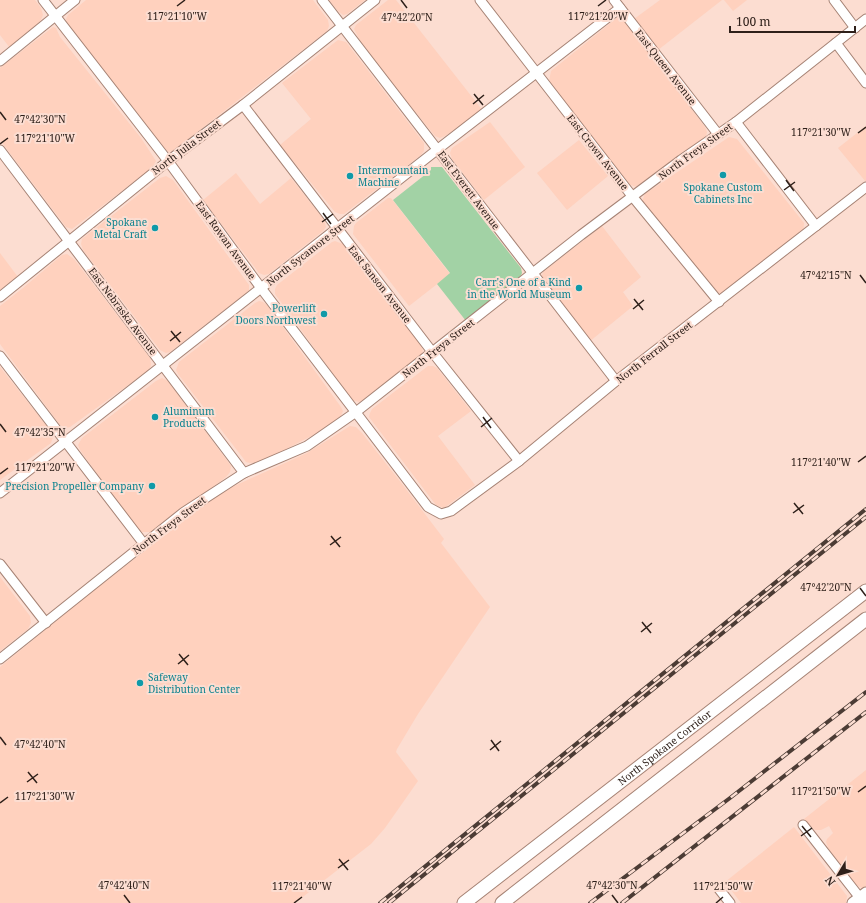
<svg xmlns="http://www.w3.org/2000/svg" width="866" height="903" viewBox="0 0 866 903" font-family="'Noto Serif',serif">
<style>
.built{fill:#ffd1be}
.green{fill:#a2d2a5}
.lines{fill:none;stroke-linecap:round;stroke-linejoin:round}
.minor-casing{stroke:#a68375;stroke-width:11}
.major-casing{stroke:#a68375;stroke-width:13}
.highway-casing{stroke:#a68375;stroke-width:15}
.minor{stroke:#fff;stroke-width:9}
.major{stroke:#fff;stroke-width:11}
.highway{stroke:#fff;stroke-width:13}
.rail-casing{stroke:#4c3c35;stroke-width:4}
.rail{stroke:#fcddd1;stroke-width:2.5;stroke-dasharray:8;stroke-linecap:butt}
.ticks{fill:none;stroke:#2e201a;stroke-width:1.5}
.culture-dot{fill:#0f9aa8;stroke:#fcddd1;stroke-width:1.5}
.labels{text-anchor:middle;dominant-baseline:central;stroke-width:4;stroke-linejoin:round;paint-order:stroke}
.street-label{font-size:10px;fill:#2e201a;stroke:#fcddd1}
.culture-label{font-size:10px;fill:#0d838f;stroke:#fcddd1;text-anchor:end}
.ticks-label{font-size:10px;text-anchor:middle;fill:#2e201a;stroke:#fcddd1;stroke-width:4;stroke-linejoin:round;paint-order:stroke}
</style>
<rect width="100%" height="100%" fill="#fcddd1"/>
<!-- built -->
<g class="built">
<polygon points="0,0 35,0 41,8 43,15 39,24 10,48 0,35"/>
<polygon points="86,0 313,0 328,20 329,26 327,31 174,150 169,152 165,149 67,25 66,19 68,15"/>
<polygon points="329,0 365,0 347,14 343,15 338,11"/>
<polygon points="388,0 396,0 483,111 445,136 440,138 435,136 365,50 354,29 356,25"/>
<polygon points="660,0 722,0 658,50 634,19"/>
<polygon points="724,0 747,0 733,11"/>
<polygon points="618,17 623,19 628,25 705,127 707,132 706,137 704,141 637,187 627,184 550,84 549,81 551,71"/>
<polygon points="53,27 56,28 60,37 141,138 156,161 152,168 72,229 66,227 0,140 0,68"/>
<polygon points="338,40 346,42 424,143 424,151 421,155 344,214 340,214 335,212 280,145 311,119 282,83"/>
<polygon points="490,122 525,167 484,200 452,159 450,153 452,148"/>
<polygon points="866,126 866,182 838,148"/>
<polygon points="729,137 737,139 804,223 803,234 722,294 714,291 642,201 645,194"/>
<polygon points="579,140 608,176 567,210 537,173"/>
<polygon points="236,173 260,204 291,178 324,220 326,227 323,231 269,274 264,275 259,273 203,200"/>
<polygon points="166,176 173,180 249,285 249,290 245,294 170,352 166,353 160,350 83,250 81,244 82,239 87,235 160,178"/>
<polygon points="388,198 391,198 450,274 409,306 353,234 354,226 356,223"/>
<polygon points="602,226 641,277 623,292 633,306 589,342 541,278 543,272"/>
<polygon points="335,241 343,244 420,343 423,351 419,358 365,400 359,402 352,400 275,294 275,289 277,285 332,242"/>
<polygon points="0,253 18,277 0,290"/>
<polygon points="67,254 74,259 150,358 151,365 149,370 70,427 66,428 60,425 0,344 0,306 23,288 62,255"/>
<polygon points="259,301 263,302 267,305 341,407 343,411 340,418 325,429 261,462 250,463 246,462 243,458 178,374 176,370 179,362 255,303"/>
<polygon points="428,366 433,366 437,368 471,411 438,436 475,485 444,508 436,505 369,417 370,413 372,409"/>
<polygon points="0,367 53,434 53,437 51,443 0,480"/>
<polygon points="162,378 168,381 231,466 230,472 227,476 221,481 151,532 142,532 137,529 80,450 78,445 82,438 156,381"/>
<polygon points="350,426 356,427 362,433 399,480 444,539 441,543 490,607 418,714 397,749 396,752 418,781 385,828 371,844 295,903 0,903 0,667 93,591 211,500 232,487 307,453"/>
<polygon points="0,577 30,616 31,623 28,629 0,651"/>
<polygon points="866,770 866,887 862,888 856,885 829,850 826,842 827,839 833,833 829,826 821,830 815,830 804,819"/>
<polygon points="794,827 847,896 846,903 741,903 725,882"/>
</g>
<!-- green -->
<polygon class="green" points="431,167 442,167 521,268 522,273 520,278 466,321 437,284 450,273 393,200 431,170"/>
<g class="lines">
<defs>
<g id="minor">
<polyline points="43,0 168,161 261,288 428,507 441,514 451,511 519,461 616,381 866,187"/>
<polyline points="322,0 616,381"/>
<polyline points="480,0 632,196 719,302"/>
<polyline points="614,0 718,134"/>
<polyline points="834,0 855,28"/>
<polyline points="836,43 866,83"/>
<polyline points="0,61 75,0"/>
<polyline points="243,105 433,353 519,461"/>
<polyline points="736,122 816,226"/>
<polyline points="0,150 244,473"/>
<polyline points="0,297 168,161 243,105 375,0"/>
<polyline points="0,356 144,544"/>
<polyline points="0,493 438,149 620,8"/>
<polyline points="0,564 46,623"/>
<polyline points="0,659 184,512 244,473 307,446 356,412 581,235 681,160 736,122 866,19"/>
<polyline points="803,825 864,903"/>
<polyline points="719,889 730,903"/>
</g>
<polyline id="major" points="853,903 866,893"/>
<g id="highway">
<path id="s1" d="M464 903 866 591"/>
<polyline points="502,903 866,619"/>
</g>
</defs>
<!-- minor casing -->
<use href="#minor" class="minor-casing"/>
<!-- major casing -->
<use href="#major" class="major-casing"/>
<!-- highway casing -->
<use href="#highway" class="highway-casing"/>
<!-- minor -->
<use href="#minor" class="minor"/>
<!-- major -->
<use href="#major" class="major"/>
<!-- highway -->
<use href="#highway" class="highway"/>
<defs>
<g id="rail">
<polyline points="380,903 866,509"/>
<polyline points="389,903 866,517"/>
<polyline points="590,903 730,798 866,692"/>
<polyline points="622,903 866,712"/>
</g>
</defs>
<!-- rail casing -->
<use href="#rail" class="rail-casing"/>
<!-- rail -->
<use href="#rail" class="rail"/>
</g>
<!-- ticks -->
<path class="ticks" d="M401 0 407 8M177 6 185 0M598 6 606 0M474 94 483 105M473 104 484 95M0 112 6 120M858 133 866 127M0 144 8 138M786 180 794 191M784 190 795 182M323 213 331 224M322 222 333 214M860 275 866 283M634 299 643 310M633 309 644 300M171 331 180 342M170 341 181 332M483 417 491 428M0 424 6 432M481 427 492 418M858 462 866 456M0 474 8 468M794 503 803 514M793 513 804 505M331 536 340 547M330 545 341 537M860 588 866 596M642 622 651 633M641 632 652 623M179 654 188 665M178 664 189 655M0 737 6 745M491 740 499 751M490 750 501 741M28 772 37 783M27 782 38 774M858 792 866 786M0 803 8 797M802 826 811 837M801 836 812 828M339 859 348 870M338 868 349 860M124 895 130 903M612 895 618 903M294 903 302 897M716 903 723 897"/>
<!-- markers -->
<g class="culture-dot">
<circle cx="723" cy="175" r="4"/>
<circle cx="350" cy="176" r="4"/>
<circle cx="155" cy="228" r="4"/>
<circle cx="579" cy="288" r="4"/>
<circle cx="324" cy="314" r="4"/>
<circle cx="155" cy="417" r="4"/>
<circle cx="152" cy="486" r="4"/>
<circle cx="140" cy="683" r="4"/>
</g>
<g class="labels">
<!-- street labels -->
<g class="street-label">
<text transform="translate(666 67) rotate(52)">East Queen Avenue</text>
<text transform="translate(186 147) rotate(-37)">North Julia Street</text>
<text transform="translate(695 151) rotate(-36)">North Freya Street</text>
<text transform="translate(598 152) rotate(52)">East Crown Avenue</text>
<text transform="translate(469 190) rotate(53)">East Everett Avenue</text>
<text transform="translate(226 240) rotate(54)">East Rowan Avenue</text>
<text transform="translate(310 250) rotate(-38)">North Sycamore Street</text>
<text transform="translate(380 284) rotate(52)">East Sanson Avenue</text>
<text transform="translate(123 311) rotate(53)">East Nebraska Avenue</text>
<text transform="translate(438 348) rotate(-38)">North Freya Street</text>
<text transform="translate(654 352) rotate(-38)">North Ferrall Street</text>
<text transform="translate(169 525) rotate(-37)">North Freya Street</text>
<text stroke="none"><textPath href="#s1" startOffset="254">North Spokane Corridor</textPath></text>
</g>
<!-- culture labels -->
<g class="culture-label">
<text x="358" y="170" text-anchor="start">Intermountain<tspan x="358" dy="12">Machine</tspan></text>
<text x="723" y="187" text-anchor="middle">Spokane Custom<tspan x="723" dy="12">Cabinets Inc</tspan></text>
<text x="147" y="222">Spokane<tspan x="147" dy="12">Metal Craft</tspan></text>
<text x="571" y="282">Carr's One of a Kind<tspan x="571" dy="12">in the World Museum</tspan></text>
<text x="316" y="308">Powerlift<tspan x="316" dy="12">Doors Northwest</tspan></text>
<text x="163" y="411" text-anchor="start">Aluminum<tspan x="163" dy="12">Products</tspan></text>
<text x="144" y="486">Precision Propeller Company</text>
<text x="148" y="677" text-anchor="start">Safeway<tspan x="148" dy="12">Distribution Center</tspan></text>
</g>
</g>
<g class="ticks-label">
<text x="177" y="20">117°21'10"W</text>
<text x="598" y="20">117°21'20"W</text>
<text x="407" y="21">47°42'20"N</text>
<text x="40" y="123">47°42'30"N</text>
<text x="821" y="136">117°21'30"W</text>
<text x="45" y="142">117°21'10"W</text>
<text x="826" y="279">47°42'15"N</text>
<text x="40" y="436">47°42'35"N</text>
<text x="821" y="466">117°21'40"W</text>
<text x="45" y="471">117°21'20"W</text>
<text x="826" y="591">47°42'20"N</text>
<text x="40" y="748">47°42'40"N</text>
<text x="821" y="795">117°21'50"W</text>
<text x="45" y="800">117°21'30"W</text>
<text x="124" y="889">47°42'40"N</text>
<text x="612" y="889">47°42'30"N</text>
<text x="302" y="890">117°21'40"W</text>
<text x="723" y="890">117°21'50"W</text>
</g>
<!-- north arrow -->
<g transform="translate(838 875) rotate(232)" stroke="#fcddd1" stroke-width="3" paint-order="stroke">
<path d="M0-3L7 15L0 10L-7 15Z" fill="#2e201a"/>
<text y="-6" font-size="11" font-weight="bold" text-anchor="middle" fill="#2e201a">N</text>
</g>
<!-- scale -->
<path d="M730 26v6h125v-6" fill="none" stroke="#2e201a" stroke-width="2"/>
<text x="736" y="26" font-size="12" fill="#2e201a" stroke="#fcddd1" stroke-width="3" paint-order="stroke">100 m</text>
</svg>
